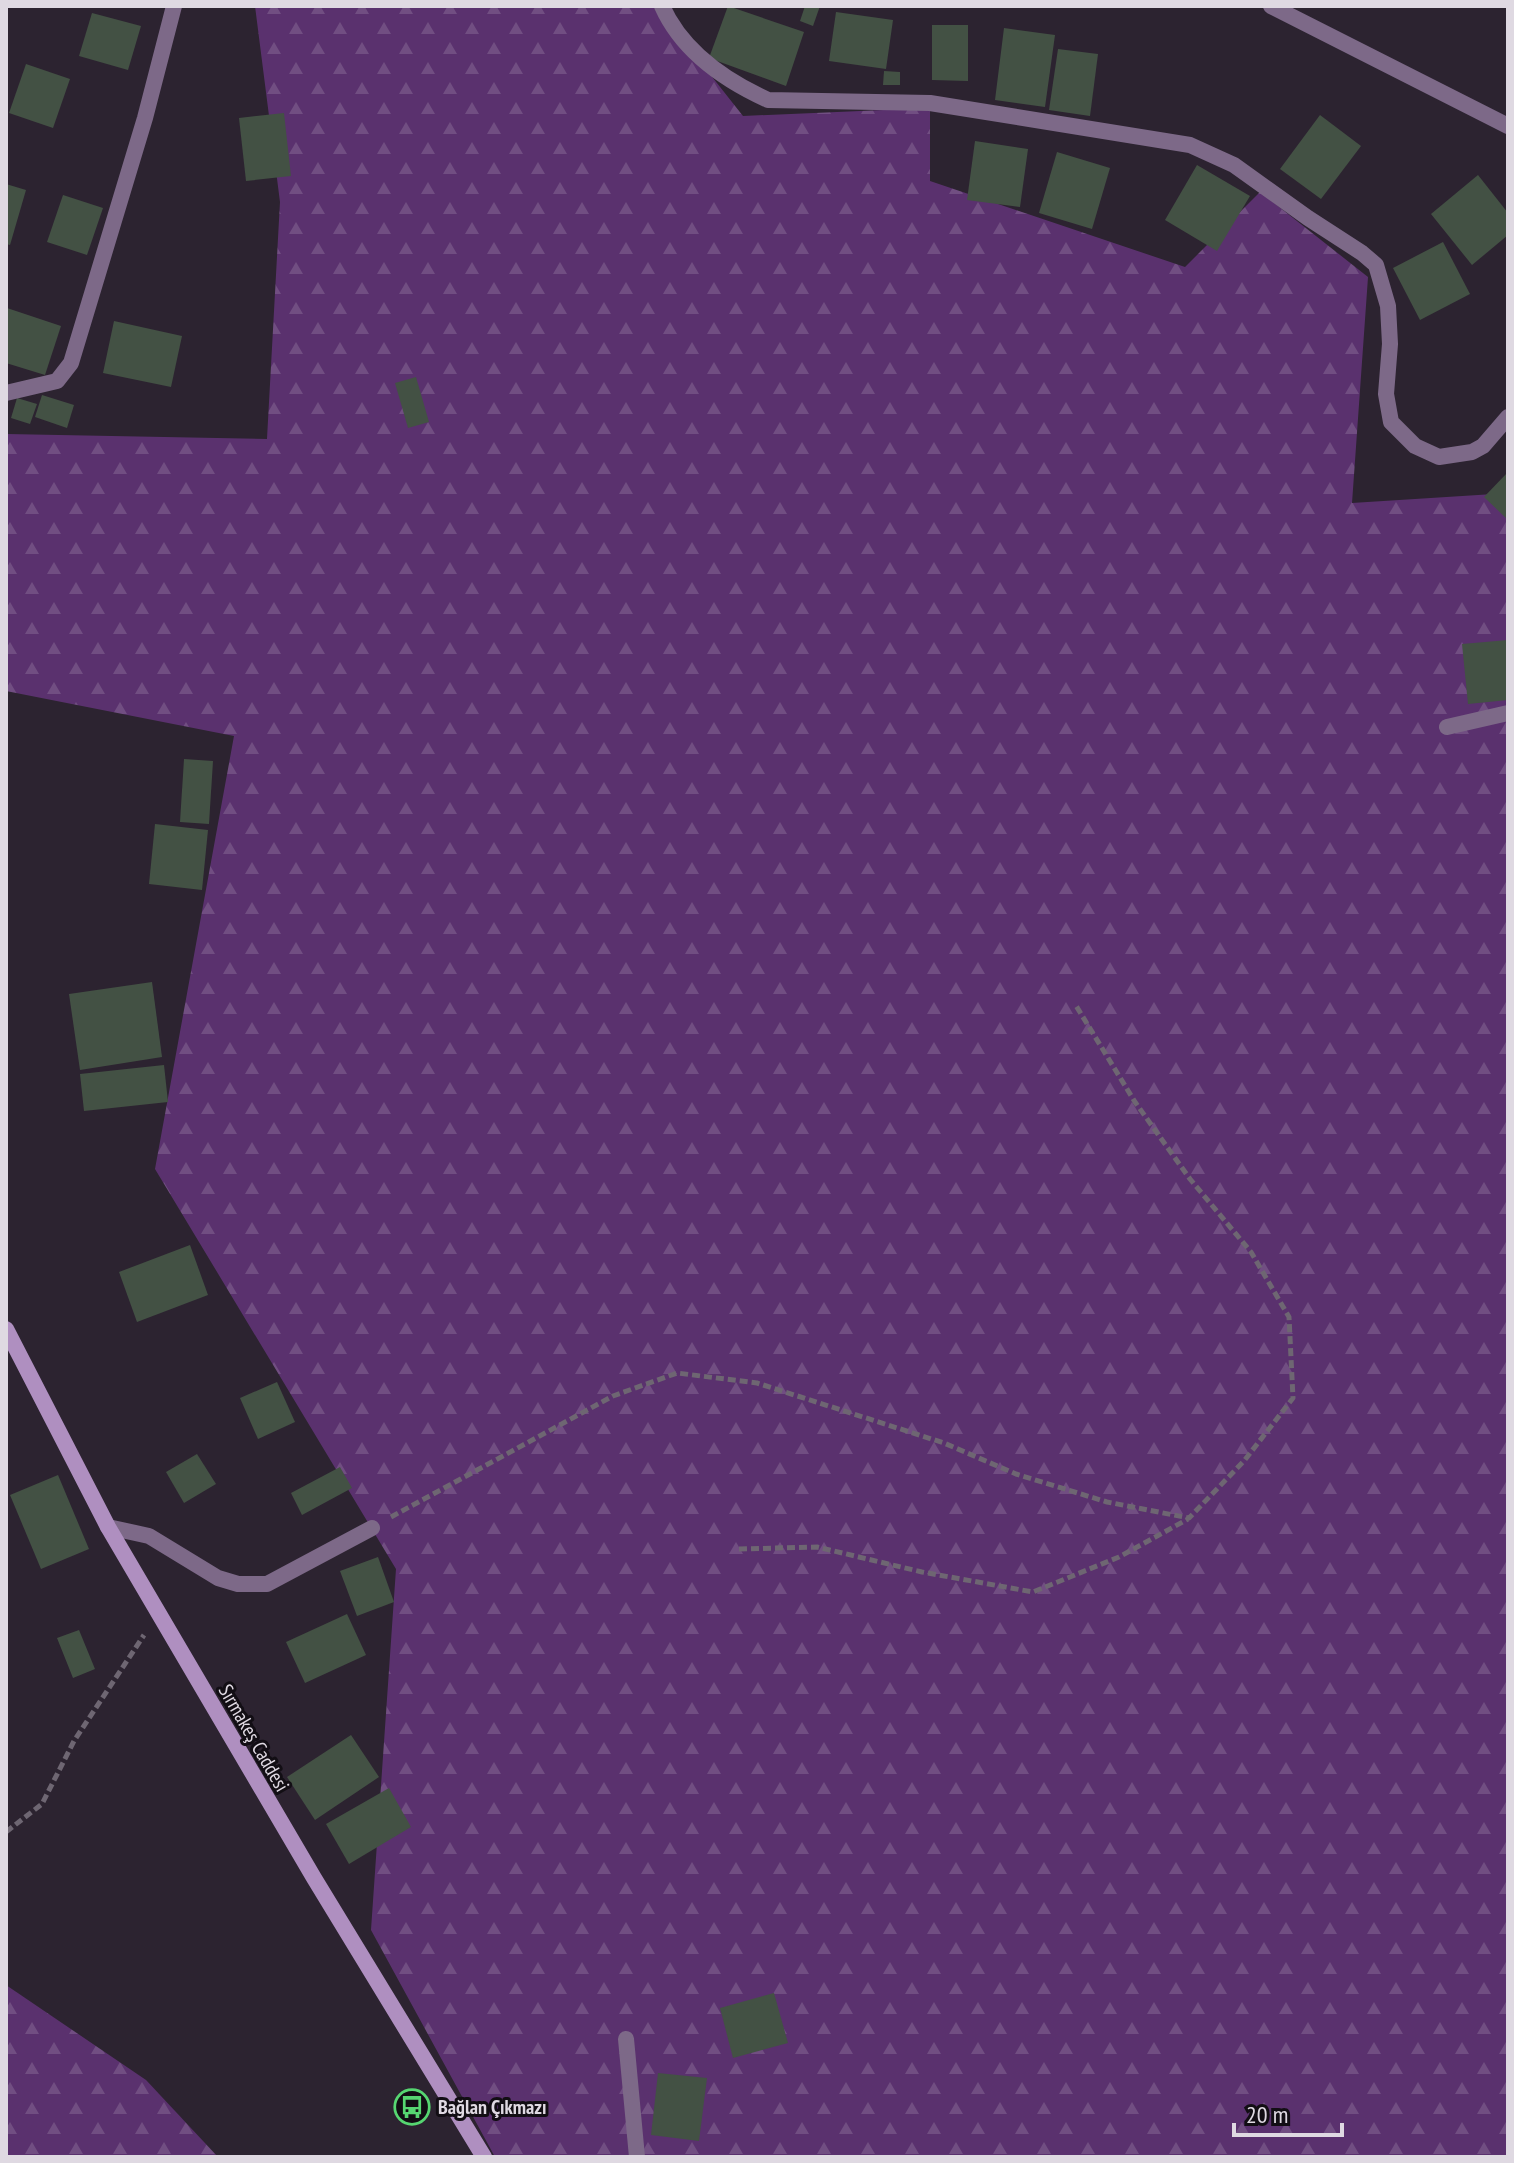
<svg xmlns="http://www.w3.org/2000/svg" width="1514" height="2163" viewBox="0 0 1514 2163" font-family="'PT Sans Narrow',sans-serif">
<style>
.forest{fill:url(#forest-firs)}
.building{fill:#435144}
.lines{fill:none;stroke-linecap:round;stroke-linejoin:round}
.path{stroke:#6e6672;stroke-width:5;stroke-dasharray:8 4;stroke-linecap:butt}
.street{stroke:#7d6988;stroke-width:16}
.secondary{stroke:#af8fc0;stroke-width:16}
.labels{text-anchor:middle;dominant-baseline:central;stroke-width:6;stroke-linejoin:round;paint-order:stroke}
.street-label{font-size:20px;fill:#dfd9e2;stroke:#120e14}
.poi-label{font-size:20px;font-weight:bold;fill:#dfd9e2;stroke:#120e14;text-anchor:start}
</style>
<defs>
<pattern id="forest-firs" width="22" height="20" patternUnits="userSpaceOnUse" patternTransform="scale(2)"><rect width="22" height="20" fill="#5a316e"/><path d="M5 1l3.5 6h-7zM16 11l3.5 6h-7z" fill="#714e82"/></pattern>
</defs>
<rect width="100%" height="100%" fill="#2c2330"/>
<!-- forest -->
<g class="forest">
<polygon points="255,6 656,6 743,116 930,108 930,181 1185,267 1260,192 1368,277 1352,503 1494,494 1508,482 1508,2157 495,2157 371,1930 396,1569 155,1169 234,736 6,691 6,434 267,439 280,202"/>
<polygon points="6,1985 146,2080 218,2157 6,2157"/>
</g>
<!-- building -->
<g class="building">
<polygon points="728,6 804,32 786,86 709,58"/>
<polygon points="805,6 820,6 813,26 800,21"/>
<polygon points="836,12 893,20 886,69 829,61"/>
<polygon points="92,13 141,26 128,70 79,56"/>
<polygon points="932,25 968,25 968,81 932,80"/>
<polygon points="1004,28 1055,35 1045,107 995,100"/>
<polygon points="1058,49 1098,54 1090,116 1049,110"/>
<polygon points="26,64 70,79 53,128 9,113"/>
<polygon points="884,71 900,72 900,85 883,85"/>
<polygon points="284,113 291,176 246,181 239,118"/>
<polygon points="1320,115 1361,146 1321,199 1280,169"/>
<polygon points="975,141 1028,149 1020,207 967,200"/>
<polygon points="1057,152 1110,168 1092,229 1039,213"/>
<polygon points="1197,165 1250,196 1217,251 1165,220"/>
<polygon points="1478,175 1508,213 1508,235 1472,265 1431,214"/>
<polygon points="6,184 26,190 10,245 6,244"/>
<polygon points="63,195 103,208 87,255 47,242"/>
<polygon points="1443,242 1470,294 1420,320 1393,268"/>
<polygon points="7,308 61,326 45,375 6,363"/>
<polygon points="114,321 182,336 171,387 103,373"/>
<polygon points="416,377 429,422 408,428 395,383"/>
<polygon points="42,395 74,405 67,428 35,417"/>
<polygon points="17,398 37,404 30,424 11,418"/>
<polygon points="1508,472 1508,520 1484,497"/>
<polygon points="1508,640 1508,700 1468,704 1462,644"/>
<polygon points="184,759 213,761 209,824 180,822"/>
<polygon points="155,824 208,830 202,890 149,884"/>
<polygon points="152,982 162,1057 80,1070 69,994"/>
<polygon points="164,1065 168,1102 84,1111 80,1074"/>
<polygon points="190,1245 208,1295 137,1322 119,1272"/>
<polygon points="277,1382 295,1422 258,1439 240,1398"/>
<polygon points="197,1454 216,1484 184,1503 166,1472"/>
<polygon points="340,1467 352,1488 302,1515 291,1493"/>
<polygon points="58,1475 89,1549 41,1569 10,1495"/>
<polygon points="378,1557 394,1602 357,1616 340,1571"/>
<polygon points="347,1614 366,1655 305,1683 286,1642"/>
<polygon points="79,1630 95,1669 73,1678 57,1638"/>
<polygon points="351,1735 379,1777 315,1820 287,1777"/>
<polygon points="389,1788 411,1827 349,1864 326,1824"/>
<polygon points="774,1993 788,2043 733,2058 720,2008"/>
<polygon points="658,2073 707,2078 699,2141 651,2135"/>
</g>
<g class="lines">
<!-- path -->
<g class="path">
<polyline points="391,1517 613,1396 677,1373 757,1383 944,1443 1016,1474 1107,1502 1189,1518 1244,1461 1293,1398 1289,1317 1251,1252 1190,1179 1135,1102 1075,1004"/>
<polyline points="739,1549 817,1547 922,1572 1033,1592 1119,1557 1188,1519"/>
<polyline points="6,1832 42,1804 74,1741 144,1635"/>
</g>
<!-- street -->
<g class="street">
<path d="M662 6C682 51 724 80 768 100L930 103 1190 145 1234 165 1308 218 1362 253 1376 265 1388 306 1390 344 1386 394 1391 422 1415 446 1439 457 1472 452 1483 446 1508 417"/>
<polyline points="1271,6 1508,126"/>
<polyline points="6,393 57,381 71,363 145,118 174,6"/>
<polyline points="1447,727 1508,713"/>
<polyline points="108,1527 149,1536 218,1578 238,1584 267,1584 372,1528"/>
<polyline points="626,2039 637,2157"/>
</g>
<!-- secondary -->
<polyline class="secondary" points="6,1329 108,1527 314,1878 484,2157"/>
</g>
<!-- icons -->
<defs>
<symbol id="bus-ring" viewBox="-11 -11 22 22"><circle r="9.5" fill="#120e14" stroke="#56d671" stroke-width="1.5"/><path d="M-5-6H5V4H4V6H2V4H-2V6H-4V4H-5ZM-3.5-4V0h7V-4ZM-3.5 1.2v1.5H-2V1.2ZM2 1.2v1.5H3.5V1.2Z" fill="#56d671"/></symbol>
</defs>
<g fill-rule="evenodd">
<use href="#bus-ring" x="392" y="2087" width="40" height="40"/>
</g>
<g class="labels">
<!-- street labels -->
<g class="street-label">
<text transform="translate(254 1738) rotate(60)">Sırmakeş Caddesi</text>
</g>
<!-- poi labels -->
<g class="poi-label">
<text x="438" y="2107">Bağlan Çıkmazı</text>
</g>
</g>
<!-- border -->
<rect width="1514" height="2163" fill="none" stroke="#dfd9e2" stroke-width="16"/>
<!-- scale -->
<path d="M1234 2123v12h108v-12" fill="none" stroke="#dfd9e2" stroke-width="4"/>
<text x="1246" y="2123" font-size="24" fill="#dfd9e2" stroke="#120e14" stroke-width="6" paint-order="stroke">20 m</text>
</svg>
